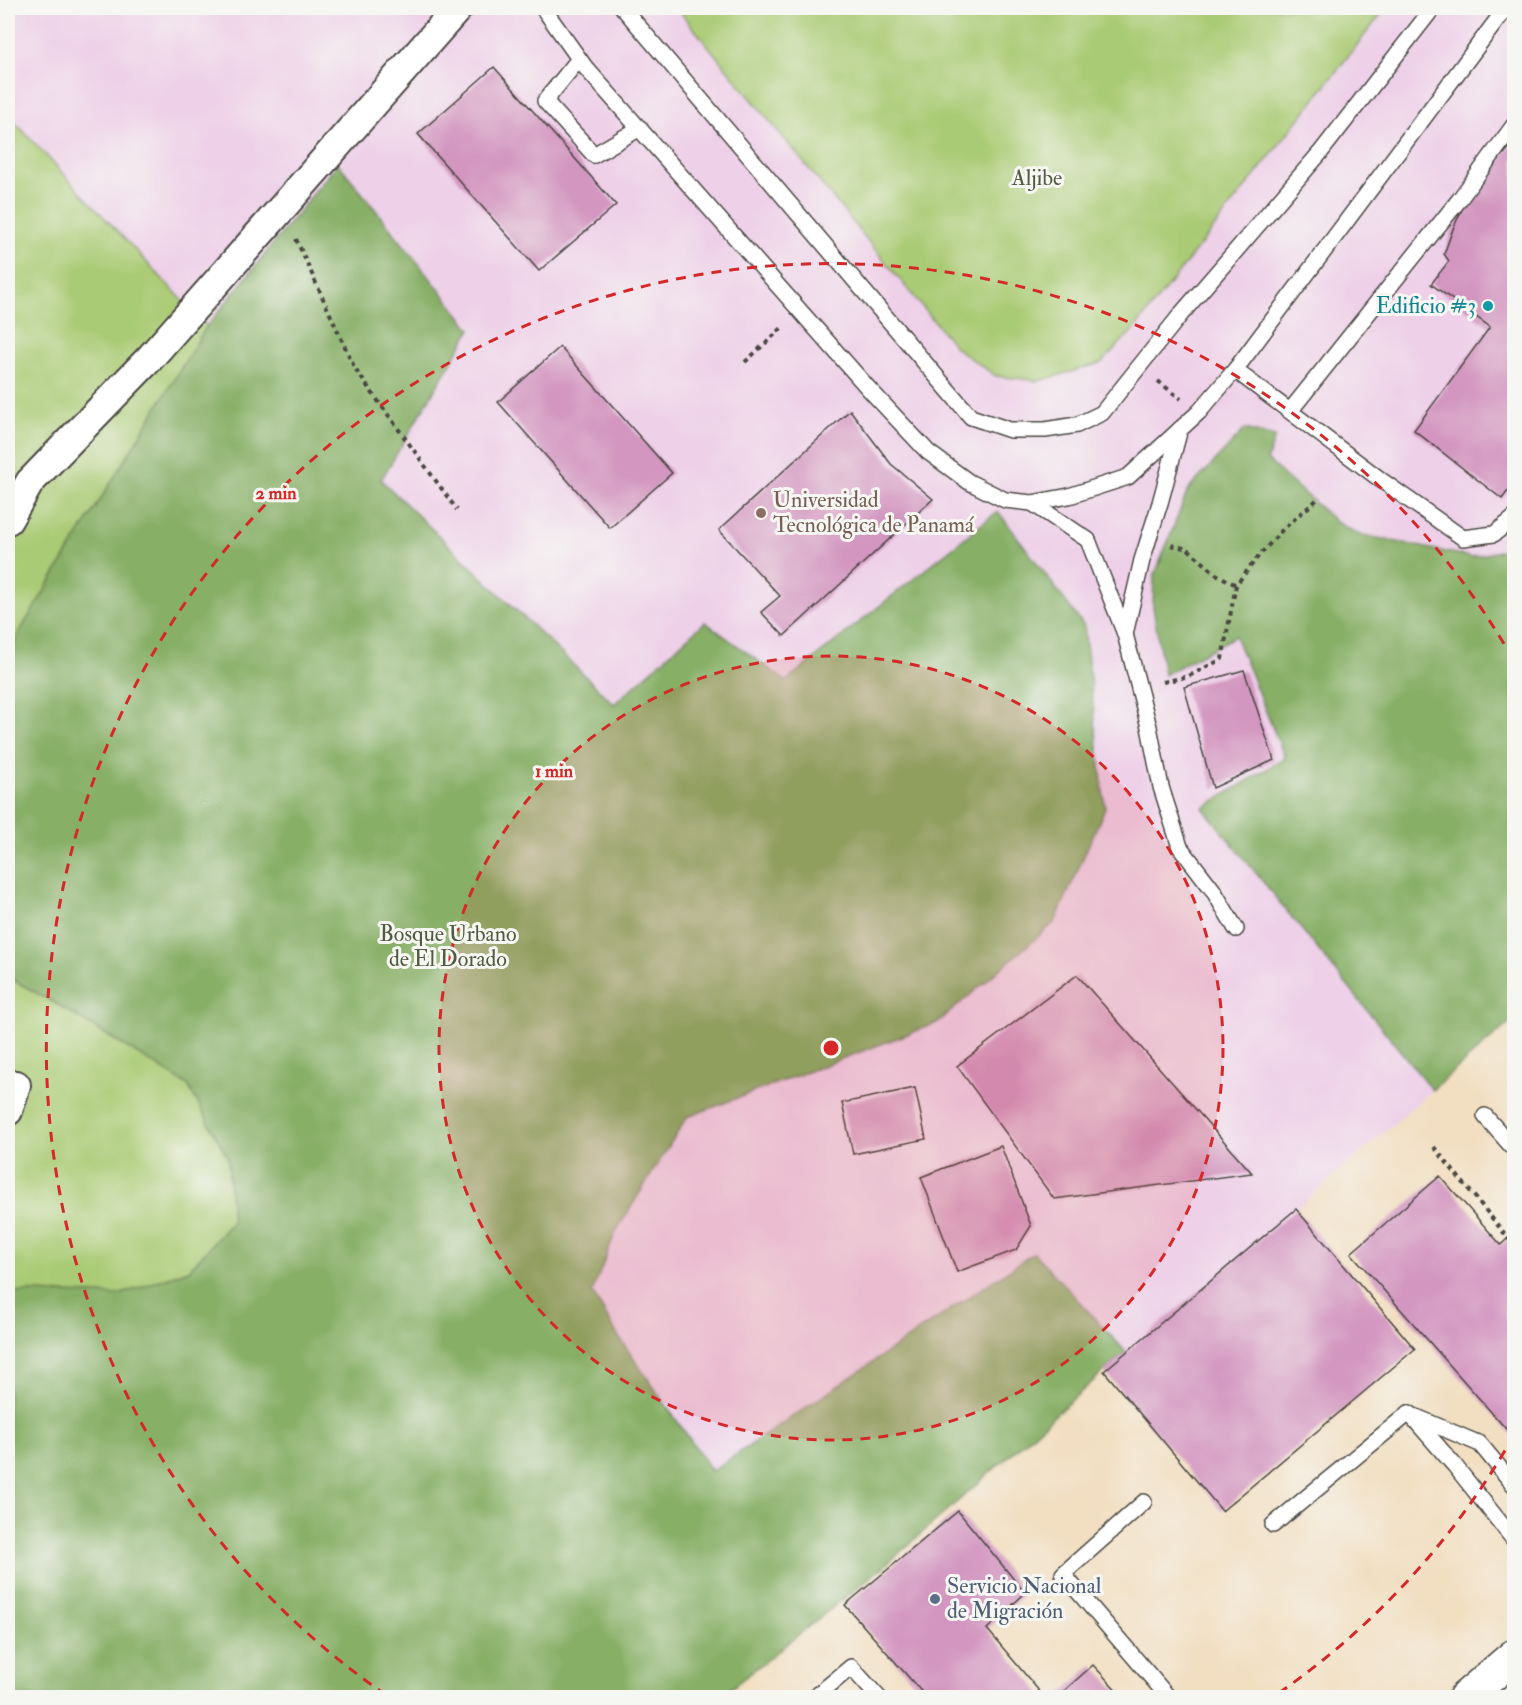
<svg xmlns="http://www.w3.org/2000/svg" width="1522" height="1705" viewBox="0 0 1522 1705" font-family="'IM FELL Double Pica',serif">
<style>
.built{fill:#eed0e8}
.green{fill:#aacb74;stroke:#6a7b50;stroke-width:1.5}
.forest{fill:#87af66;stroke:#596d48;stroke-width:1.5}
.building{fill:#d396c0}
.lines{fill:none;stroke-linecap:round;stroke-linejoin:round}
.lane-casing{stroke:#494642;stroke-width:18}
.street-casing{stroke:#494642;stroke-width:32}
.primary-casing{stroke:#494642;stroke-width:36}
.path{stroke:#494642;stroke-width:4;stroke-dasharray:4.5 4.5;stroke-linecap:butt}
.lane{stroke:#fff;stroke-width:15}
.street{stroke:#fff;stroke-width:28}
.primary{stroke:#fff;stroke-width:33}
.ring{fill:none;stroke:#d62828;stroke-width:3;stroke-dasharray:10 8}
.culture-dot{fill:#0f9aa8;stroke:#f6f6f2;stroke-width:2}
.education-dot{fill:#8d6e63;stroke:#f6f6f2;stroke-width:2}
.service-dot{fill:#5c6f8a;stroke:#f6f6f2;stroke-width:2}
.labels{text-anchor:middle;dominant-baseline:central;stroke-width:6;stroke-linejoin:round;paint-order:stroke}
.park-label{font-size:22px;fill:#515b41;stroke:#f6f6f2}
.culture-label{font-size:22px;fill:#0d838f;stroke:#f6f6f2;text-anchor:end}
.education-label{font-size:22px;fill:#785e54;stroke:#f6f6f2;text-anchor:start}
.service-label{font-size:22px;fill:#4e5e75;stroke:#f6f6f2;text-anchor:start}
.centre{fill:#d62828;stroke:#f6f6f2;stroke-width:3}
.ring-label{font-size:18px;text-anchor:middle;font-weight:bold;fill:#d62828;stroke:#f6f6f2;stroke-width:6;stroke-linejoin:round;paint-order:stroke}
</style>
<rect width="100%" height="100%" fill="#f6f6f2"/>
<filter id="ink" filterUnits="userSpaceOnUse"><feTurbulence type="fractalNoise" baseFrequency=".0167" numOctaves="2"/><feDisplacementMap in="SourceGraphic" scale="12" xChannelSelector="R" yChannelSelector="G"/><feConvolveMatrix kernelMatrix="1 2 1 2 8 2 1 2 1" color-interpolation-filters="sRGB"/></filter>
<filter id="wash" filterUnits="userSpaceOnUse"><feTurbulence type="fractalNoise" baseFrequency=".008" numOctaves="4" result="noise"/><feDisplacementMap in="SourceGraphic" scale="24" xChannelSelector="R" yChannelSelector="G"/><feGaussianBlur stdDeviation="1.35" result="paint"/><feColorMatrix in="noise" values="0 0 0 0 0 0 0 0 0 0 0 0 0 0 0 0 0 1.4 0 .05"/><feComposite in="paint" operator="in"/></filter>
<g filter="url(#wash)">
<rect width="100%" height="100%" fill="#f2dfc2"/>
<!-- built -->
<polygon class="built" points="8,8 1514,8 1514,1019 1296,1209 1104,1371 887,1564 8,1698"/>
<!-- green -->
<g class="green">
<polygon points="677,8 1386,8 1136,327 1101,363 1039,381 996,376 956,348"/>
<polygon points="8,115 207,326 20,631 8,656"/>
<polygon points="8,977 58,1005 188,1085 228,1158 232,1222 189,1270 119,1295 29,1292 8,1293"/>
</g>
<!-- forest -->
<g class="forest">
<polygon points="338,163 471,329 381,480 614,704 705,622 786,681 998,511 1084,626 1105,808 1055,922 937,1023 687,1117 616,1231 592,1292 620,1339 712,1471 1034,1253 1126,1352 887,1564 720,1697 8,1697 8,1293 29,1292 119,1295 189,1270 232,1222 228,1158 188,1085 58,1005 8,977 8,656 20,631 207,326"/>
<polygon points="1245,429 1275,437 1267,460 1336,522 1358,534 1471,557 1514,548 1514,1019 1432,1090 1203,808 1285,758 1235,636 1164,675 1153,607 1154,577 1188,490"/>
</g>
<g id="blocks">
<!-- building -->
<g class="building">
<polygon points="494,67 616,205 539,271 418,134"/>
<polygon points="1514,142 1514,483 1502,499 1414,430 1490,327 1431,284 1449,261 1444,254 1453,229 1467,198 1498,149 1504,154"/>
<polygon points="560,347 672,473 610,528 498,402"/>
<polygon points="850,410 891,464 933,499 784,636 761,612 780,596 719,530"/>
<polygon points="1244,670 1274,760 1213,788 1184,687"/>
<polygon points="1077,975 1252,1173 1054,1199 957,1066"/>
<polygon points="915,1088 926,1139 853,1154 842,1103"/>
<polygon points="1001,1146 1031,1226 1016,1250 957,1272 921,1177"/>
<polygon points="1440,1176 1501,1245 1514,1232 1514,1438 1351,1253"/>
<polygon points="1296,1209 1415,1349 1222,1511 1104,1371"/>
<polygon points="958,1511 1025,1593 987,1629 1045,1698 927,1698 845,1605"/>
<polygon points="1093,1665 1124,1698 1056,1698"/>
</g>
</g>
</g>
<g filter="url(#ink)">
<use href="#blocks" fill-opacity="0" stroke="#494642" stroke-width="1.5"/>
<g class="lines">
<defs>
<g id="lane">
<polyline points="543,8 585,67 869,389 928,452 969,482 1005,500 1032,503 1069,496 1128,477 1199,412 1235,370 1506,8"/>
<polyline points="623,8 971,417 1010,430 1045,430 1077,425 1102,413 1182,313 1320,153 1433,8"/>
<polyline points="579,59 545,101 594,155 640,128"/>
<polyline points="1235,370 1381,480 1463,538 1494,534 1514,518"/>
<polyline points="1290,411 1459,200 1514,125"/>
<polyline points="1032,503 1088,540 1125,634 1149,727 1161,787 1180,847 1213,890 1236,929"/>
<polyline points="1125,634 1142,560 1160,503 1180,429"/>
<polyline points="1485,1116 1514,1149"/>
<polyline points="1409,1413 1455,1466 1514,1540"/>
<polyline points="1414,1416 1480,1444 1514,1485"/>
<polyline points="1144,1502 1063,1574 1169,1698"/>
<polyline points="1273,1525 1409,1413"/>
<polyline points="814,1698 851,1667 879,1698"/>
</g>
<g id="street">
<polyline points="8,520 30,482 150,358 458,8"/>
<polyline points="8,1111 16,1085"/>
</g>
<polyline id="primary" points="1465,1698 1514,1656"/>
</defs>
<!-- lane casing -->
<use href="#lane" class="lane-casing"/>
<!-- street casing -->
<use href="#street" class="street-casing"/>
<!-- primary casing -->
<use href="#primary" class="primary-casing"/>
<!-- path -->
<g class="path">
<polyline points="296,239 355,369 457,510"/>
<polyline points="745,362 782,328"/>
<polyline points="1158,381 1181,399"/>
<polyline points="1171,545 1188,549 1216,574 1236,585"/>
<polyline points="1163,682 1189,676 1222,659 1236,585 1257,558 1283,529 1320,497"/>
<polyline points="1434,1147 1514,1245"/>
</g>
<!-- lane -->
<use href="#lane" class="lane"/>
<!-- street -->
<use href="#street" class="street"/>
<!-- primary -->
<use href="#primary" class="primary"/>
</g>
</g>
<!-- distance rings -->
<circle cx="831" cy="1048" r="392" fill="#d62828" fill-opacity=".12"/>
<g class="ring">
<circle cx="831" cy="1048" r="392"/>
<path d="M1514 1435A785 785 0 0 1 1276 1695M386 1695A785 785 0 1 1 1514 661"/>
</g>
<!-- markers -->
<circle class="culture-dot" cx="1488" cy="306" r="6"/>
<circle class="education-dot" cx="761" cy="513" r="6"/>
<circle class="service-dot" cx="935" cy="1599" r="6"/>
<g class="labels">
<!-- park labels -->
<g class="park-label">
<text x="1037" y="178">Aljibe</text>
<text x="448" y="934">Bosque Urbano<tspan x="448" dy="25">de El Dorado</tspan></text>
</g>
<!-- culture labels -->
<g class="culture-label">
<text x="1476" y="306">Edificio #3</text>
</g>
<!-- education labels -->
<g class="education-label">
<text x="773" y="500">Universidad<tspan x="773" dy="25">Tecnológica de Panamá</tspan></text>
</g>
<!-- service labels -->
<g class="service-label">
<text x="947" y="1586">Servicio Nacional<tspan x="947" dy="25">de Migración</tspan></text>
</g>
</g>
<circle cx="831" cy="1048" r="9" class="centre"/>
<g class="ring-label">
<text x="276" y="499">2 min</text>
<text x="554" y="777">1 min</text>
</g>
<!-- margin -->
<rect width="1522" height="1705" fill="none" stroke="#f6f6f2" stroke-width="30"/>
</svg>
